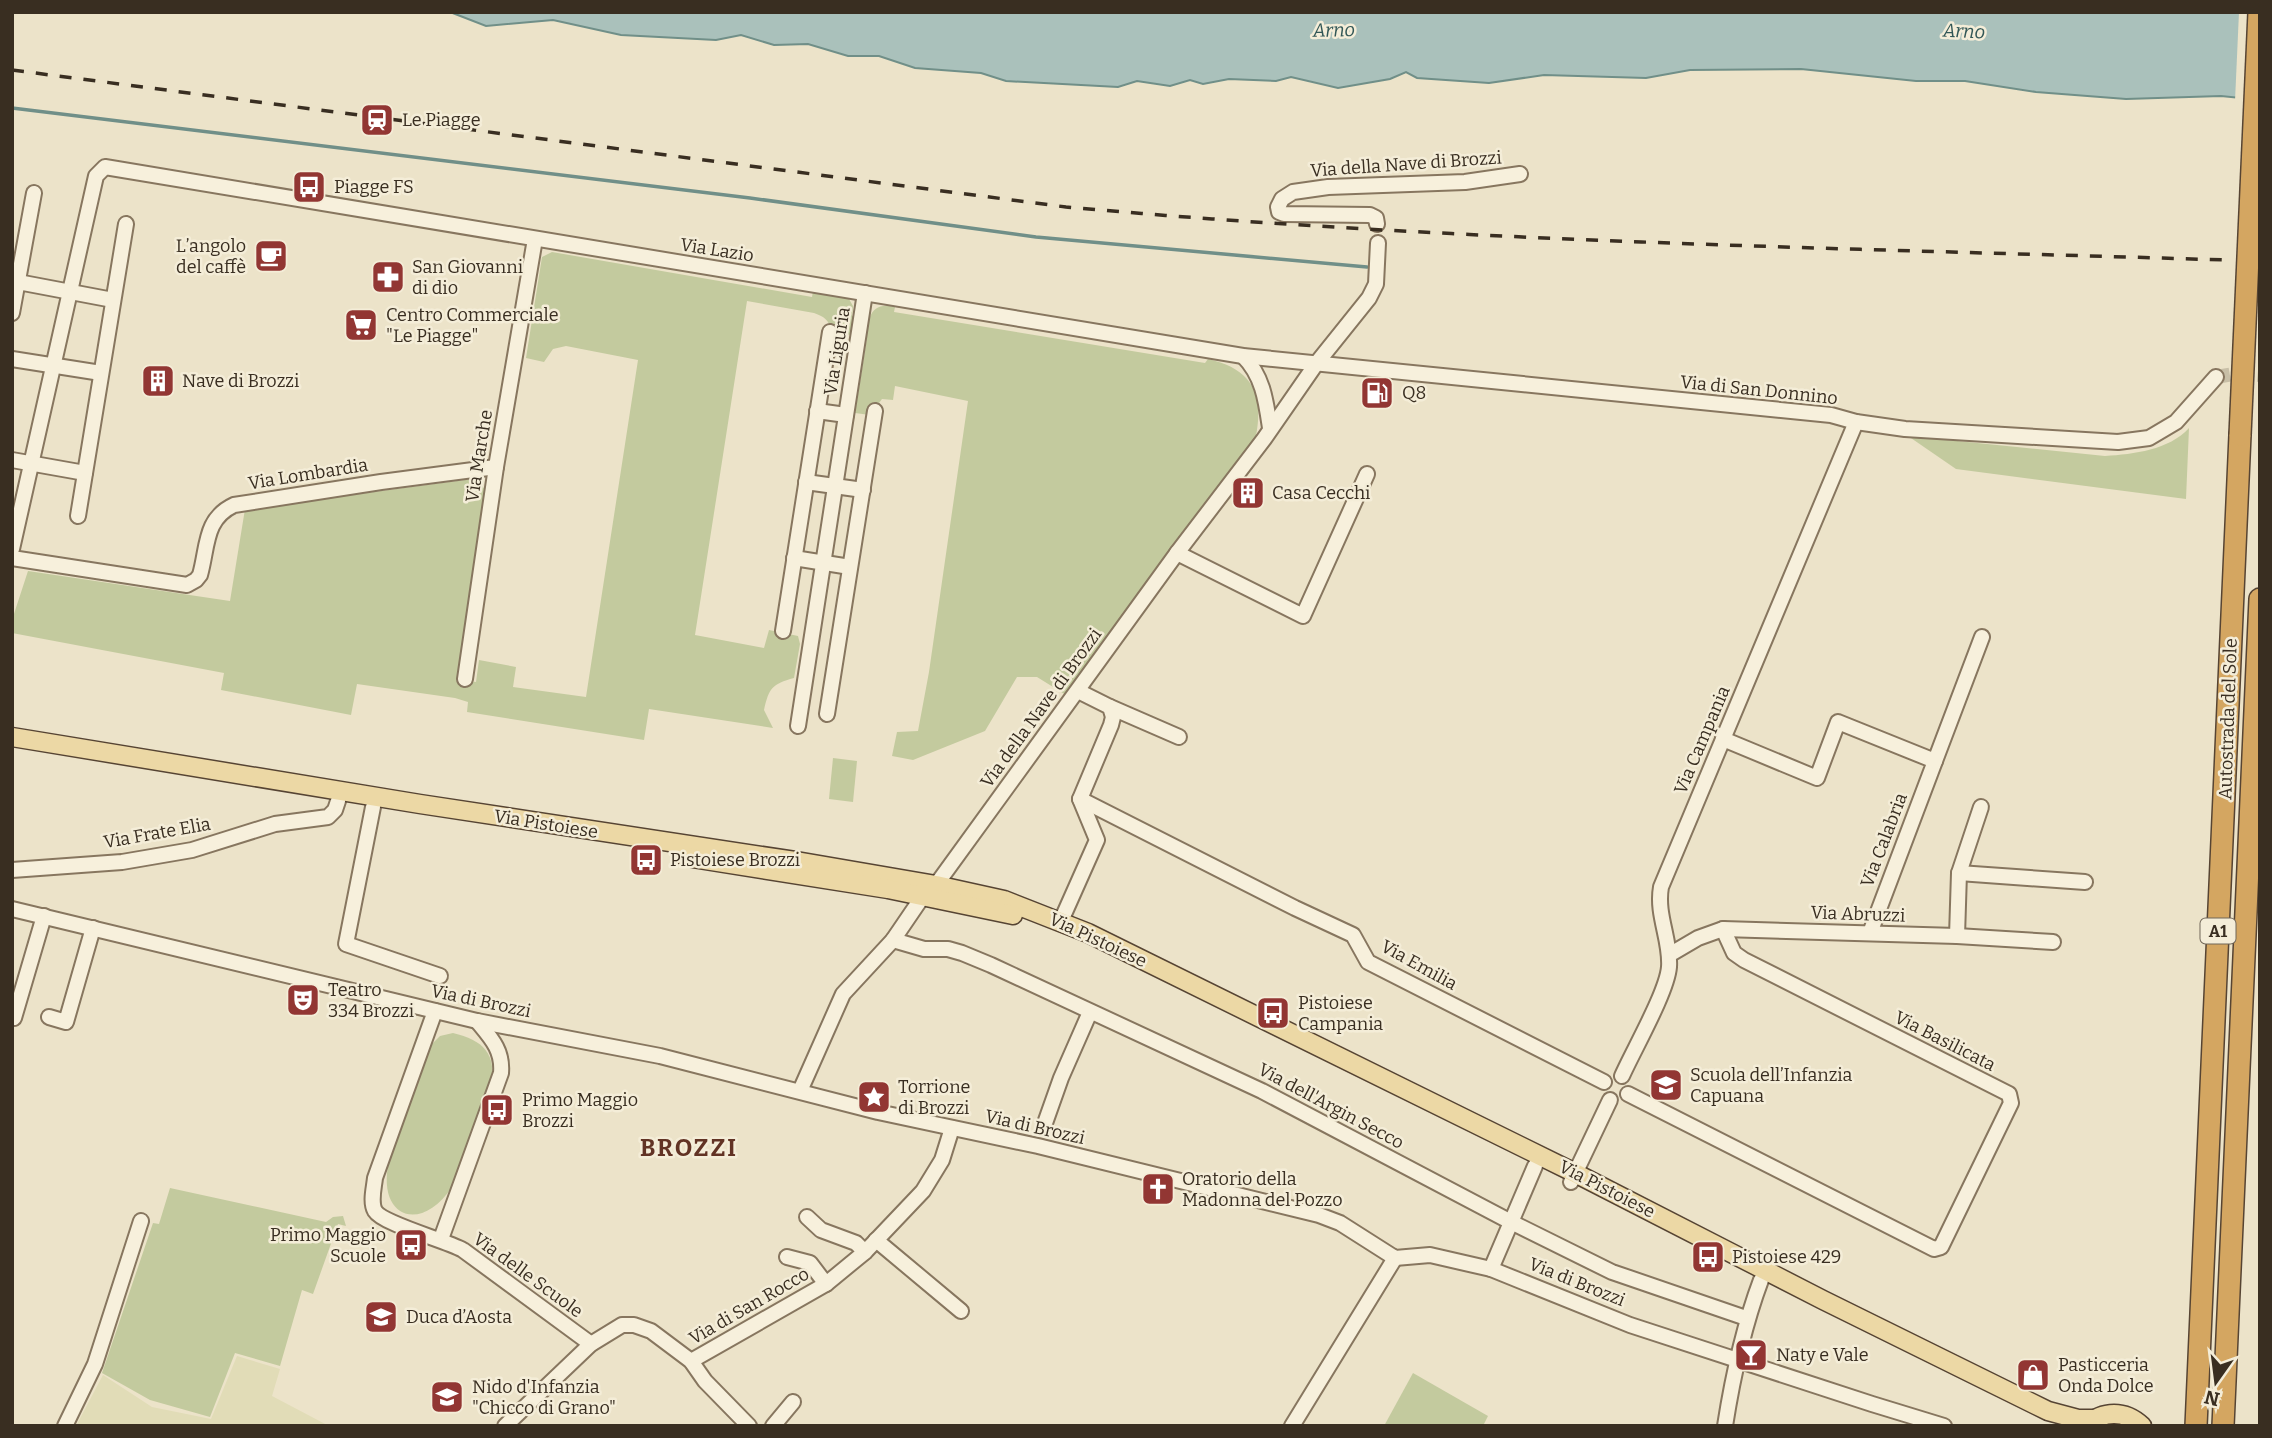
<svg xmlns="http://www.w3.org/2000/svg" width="2272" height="1438" viewBox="0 0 2272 1438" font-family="Bitter,serif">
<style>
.farmland{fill:#e1dcb7}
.green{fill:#c3ca9e}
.water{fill:#aac1bb;stroke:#708f88;stroke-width:2}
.pier{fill:#ece3c9}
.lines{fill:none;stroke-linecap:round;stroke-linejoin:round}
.stream{stroke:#708f88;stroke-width:3.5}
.minor-tunnel{stroke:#c8bfa7;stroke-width:14;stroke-dasharray:14 7;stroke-linecap:butt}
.minor-casing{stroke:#87765f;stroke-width:18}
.major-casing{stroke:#564433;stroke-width:21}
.highway-casing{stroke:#564433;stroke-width:24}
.minor{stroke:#f7f0dc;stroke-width:14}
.major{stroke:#ecd8a5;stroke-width:18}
.highway{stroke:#d4a661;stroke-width:21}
.rail{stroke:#392e21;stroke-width:3.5;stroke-dasharray:12 12;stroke-linecap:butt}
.highway-bridge-casing{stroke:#564433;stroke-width:24;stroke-linecap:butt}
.highway-bridge{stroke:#d4a661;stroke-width:21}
.labels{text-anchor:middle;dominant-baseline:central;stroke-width:5;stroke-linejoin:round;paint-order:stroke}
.shield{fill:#f4edd8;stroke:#716758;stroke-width:2}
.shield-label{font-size:16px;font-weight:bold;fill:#392e21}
.poi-label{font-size:18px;fill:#392e21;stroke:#f4edd8;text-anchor:start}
.street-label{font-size:18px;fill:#392e21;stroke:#f4edd8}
.water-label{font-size:19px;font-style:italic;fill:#325756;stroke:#f4edd8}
.district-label{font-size:24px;font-weight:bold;letter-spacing:2px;fill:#623324;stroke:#f4edd8}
</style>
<rect width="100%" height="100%" fill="#ece3c9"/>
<!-- farmland -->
<polygon class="farmland" points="237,1356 280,1369 272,1396 329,1426 76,1426 103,1375 152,1407 211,1419"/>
<!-- green -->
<g class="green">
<path d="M552 252 812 297 813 291 849 299 853 306 852 316 869 319C874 306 882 304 895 307L894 312 1205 363 1208 359C1252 369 1264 393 1256 436L1066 695 1037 677H1017L985 731 913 760 892 756 897 732 918 731 929 672 968 401 895 386 893 400 882 399 870 415 855 413 867 338 831 331C829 320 825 317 814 313L747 301 695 635 764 648 769 630 798 636 800 644 794 678C772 684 769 688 764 710L773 728 649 709 644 740 467 712 468 702 455 698 357 684 351 715 221 690 224 673 12 633V620L28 571 230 601 245 509 472 479 481 484 487 493 458 679 476 682 479 660 516 667 513 687 586 697 638 360 566 346 553 349 544 362 526 358 542 257Z"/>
<path d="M2189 428 2186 499 1956 469 1908 436 2105 456C2134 454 2169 450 2189 428Z"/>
<polygon points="833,758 857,761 853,802 829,799"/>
<path d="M453 1033C483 1040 497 1054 491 1085L452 1187C421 1234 376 1218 389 1161L425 1051 440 1036Z"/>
<polygon points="170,1188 326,1222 333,1217 343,1216 346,1226 338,1224 313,1294 302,1290 280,1366 235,1353 210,1417 150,1400 102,1373 153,1223 159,1224"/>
<polygon points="1413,1373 1488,1416 1483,1426 1384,1426"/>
</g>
<!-- water -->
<polygon class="water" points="450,12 2260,12 2260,100 2221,96 2126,99 2036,92 1965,81 1916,81 1801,69 1690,70 1646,78 1544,75 1489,83 1417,78 1406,72 1390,79 1338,88 1291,77 1276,81 1229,79 1203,84 1190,80 1170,86 1137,81 1118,87 1006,81 981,73 915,68 879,56 848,56 808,44 774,45 741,35 716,40 621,35 553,20 486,26"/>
<!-- pier -->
<polygon class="pier" points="2239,12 2260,12 2260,103 2235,101"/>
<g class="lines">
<!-- stream -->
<polyline class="stream" points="12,108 750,198 1036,237 1367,267"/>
<!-- minor-tunnel -->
<polyline class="minor-tunnel" points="2216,377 2240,373 2260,375"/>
<defs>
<g id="minor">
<polyline points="1377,224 1376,218 1370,215 1284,214 1279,212 1278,207 1282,199 1293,192 1328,187 1465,182 1520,174"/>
<polyline points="18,282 113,300"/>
<polyline points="12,313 34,193"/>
<path d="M1243 356C1263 376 1266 401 1270 428"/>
<polyline points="12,359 101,373"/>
<polyline points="817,411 846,415"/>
<polyline points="12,460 85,473"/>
<polyline points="806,482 863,490"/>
<polyline points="78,516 126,224"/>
<polyline points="12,549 96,176 105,167 1243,356 1831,415 1856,422 1905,429 2118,442 2149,438 2176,422 2216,377"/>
<polyline points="1177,553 1303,616 1367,474"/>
<path d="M12 558 187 585 196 580 200 575C208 547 204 519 234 505L381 482 496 467"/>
<polyline points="794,558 850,567"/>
<polyline points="783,631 830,332"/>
<polyline points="465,679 496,467 535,239"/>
<polyline points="1110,707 1179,737"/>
<polyline points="827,714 875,411"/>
<polyline points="798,726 865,293"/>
<polyline points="1723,739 1817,778 1838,722 1935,761 1870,933"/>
<polyline points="1935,761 1982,637"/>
<polyline points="1080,799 1295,908 1353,935 1368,962 1604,1082"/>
<polyline points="373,807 346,944 440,976"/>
<polyline points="12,870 122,862 192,850 275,824 328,817 335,810 338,801"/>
<polyline points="1959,873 2085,882"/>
<polyline points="936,885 1177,553 1264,439 1316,364 1369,298 1376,284 1378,243"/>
<polyline points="12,909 477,1021 660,1056 878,1112 1038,1146 1319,1215 1340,1223 1395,1258 1430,1255 1491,1269 1630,1325 1872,1404 1944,1426"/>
<polyline points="1061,921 1097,840 1080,799 1111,725 1113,717 1110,707 1078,691"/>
<polyline points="1957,936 1959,873 1981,807"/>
<polyline points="893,940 924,949 948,949 962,953 991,965 1262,1091 1511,1222 1612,1272 1746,1318"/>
<polyline points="1669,955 1698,938 1723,929 1957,936 2053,942"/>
<path d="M435 1011 375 1178C374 1188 370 1202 375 1211 383 1224 445 1240 463 1250L591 1344"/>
<polyline points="49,1017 66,1022 93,928"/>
<polyline points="14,1018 44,916"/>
<path d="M1622 1076C1633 1051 1667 992 1669 967 1671 940 1656 915 1661 887L1856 422"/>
<polyline points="800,1091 843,994 893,940 923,896"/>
<polyline points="1628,1094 1934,1249 1941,1247 2011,1103 2009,1094 1744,960 1734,953 1723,929"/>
<polyline points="1044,1126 1061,1078 1090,1012"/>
<polyline points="1571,1182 1610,1100"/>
<polyline points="807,1217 821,1230 856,1243 865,1252"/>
<path d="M441 1239 501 1073C503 1050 491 1038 477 1021"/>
<polyline points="876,1240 961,1311"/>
<polyline points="787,1257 810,1263 826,1284"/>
<polyline points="1491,1269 1535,1166"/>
<polyline points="691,1361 826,1284 865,1252 923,1191 942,1160 952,1128"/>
<polyline points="65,1426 95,1364 141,1221"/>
<polyline points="505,1426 591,1344 622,1325 634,1325 651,1331 691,1361 705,1381 749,1426"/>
<polyline points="773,1426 793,1402"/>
<polyline points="1292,1426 1395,1258"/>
<path d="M1725 1426C1733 1375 1743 1328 1761 1280"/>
</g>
<g id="major">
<polyline points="12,737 420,804 795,861 936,885 1004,900 1088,933 1575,1173 1823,1300 2048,1411 2078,1419 2094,1419"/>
<polyline points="686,857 888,889 1013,915"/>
<path d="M2086 1426C2103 1410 2125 1410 2142 1426"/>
</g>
<g id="highway">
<polyline points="2196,1426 2240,435"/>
<polyline points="2223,1426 2260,599"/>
</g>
</defs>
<!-- minor casing -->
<use href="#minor" class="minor-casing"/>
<!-- major casing -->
<use href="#major" class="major-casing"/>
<!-- highway casing -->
<use href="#highway" class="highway-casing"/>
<!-- minor -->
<use href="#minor" class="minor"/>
<!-- major -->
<use href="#major" class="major"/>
<!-- highway -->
<use href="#highway" class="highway"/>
<!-- rail -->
<path class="rail" d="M12 70 1066 207C1452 242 1840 248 2226 260"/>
<defs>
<polyline id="highway-bridge" points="2240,435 2259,12"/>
</defs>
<!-- highway-bridge casing -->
<use href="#highway-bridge" class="highway-bridge-casing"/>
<!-- highway-bridge -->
<use href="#highway-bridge" class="highway-bridge"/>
</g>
<!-- icons -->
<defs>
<symbol id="station-square" viewBox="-11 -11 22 22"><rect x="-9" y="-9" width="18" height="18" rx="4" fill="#923633" stroke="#f4edd8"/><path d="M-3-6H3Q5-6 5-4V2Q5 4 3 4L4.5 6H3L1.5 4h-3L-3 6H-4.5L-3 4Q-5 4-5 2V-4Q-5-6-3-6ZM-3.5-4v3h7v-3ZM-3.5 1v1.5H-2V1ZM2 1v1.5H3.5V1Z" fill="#fff"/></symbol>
<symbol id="bus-square" viewBox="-11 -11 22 22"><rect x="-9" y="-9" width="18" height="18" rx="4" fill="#923633" stroke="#f4edd8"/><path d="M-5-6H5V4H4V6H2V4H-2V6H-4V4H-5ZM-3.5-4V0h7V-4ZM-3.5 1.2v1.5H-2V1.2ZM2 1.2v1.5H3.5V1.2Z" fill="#fff"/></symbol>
<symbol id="cafe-square" viewBox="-11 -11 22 22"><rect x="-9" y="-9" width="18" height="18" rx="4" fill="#923633" stroke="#f4edd8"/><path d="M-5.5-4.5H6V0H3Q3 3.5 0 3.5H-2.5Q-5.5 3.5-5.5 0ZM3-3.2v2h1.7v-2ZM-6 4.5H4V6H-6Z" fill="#fff"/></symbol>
<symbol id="pharmacy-square" viewBox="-11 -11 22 22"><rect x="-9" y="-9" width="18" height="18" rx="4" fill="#923633" stroke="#f4edd8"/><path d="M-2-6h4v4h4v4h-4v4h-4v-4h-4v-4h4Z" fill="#fff"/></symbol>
<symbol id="supermarket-square" viewBox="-11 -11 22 22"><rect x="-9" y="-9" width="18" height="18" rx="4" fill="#923633" stroke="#f4edd8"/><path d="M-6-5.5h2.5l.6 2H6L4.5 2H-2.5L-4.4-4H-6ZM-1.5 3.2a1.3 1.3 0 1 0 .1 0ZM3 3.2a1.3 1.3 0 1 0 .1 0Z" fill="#fff"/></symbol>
<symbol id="building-square" viewBox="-11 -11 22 22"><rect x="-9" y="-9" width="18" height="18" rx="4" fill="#923633" stroke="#f4edd8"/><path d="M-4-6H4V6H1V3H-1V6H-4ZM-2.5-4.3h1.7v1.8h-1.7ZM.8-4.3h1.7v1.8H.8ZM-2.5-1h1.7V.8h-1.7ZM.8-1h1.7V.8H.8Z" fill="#fff"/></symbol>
<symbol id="fuel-square" viewBox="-11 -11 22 22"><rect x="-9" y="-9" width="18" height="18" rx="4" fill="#923633" stroke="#f4edd8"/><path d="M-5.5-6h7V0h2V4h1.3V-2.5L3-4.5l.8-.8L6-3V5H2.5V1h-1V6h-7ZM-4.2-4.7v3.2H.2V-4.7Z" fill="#fff"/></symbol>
<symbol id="theatre-square" viewBox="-11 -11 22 22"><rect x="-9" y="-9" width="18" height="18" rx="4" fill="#923633" stroke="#f4edd8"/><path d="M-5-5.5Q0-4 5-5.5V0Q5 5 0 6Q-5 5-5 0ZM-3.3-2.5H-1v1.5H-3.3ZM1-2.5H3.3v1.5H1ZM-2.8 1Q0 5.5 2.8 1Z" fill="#fff"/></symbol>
<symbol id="school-square" viewBox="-11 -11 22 22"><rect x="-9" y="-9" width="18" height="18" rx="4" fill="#923633" stroke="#f4edd8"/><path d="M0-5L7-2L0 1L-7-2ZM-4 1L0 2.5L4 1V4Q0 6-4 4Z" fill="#fff"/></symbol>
<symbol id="sight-square" viewBox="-11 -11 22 22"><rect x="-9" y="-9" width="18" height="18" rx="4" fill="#923633" stroke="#f4edd8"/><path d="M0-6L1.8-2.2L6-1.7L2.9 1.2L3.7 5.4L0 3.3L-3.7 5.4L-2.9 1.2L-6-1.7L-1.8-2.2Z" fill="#fff"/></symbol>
<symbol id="church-square" viewBox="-11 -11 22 22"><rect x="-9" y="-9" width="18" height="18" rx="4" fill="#923633" stroke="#f4edd8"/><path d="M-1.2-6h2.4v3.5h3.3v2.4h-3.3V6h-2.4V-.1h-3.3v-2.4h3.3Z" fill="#fff"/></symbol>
<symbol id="bar-square" viewBox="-11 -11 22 22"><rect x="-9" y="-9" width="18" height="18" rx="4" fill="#923633" stroke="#f4edd8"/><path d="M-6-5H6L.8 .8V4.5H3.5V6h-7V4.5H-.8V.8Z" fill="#fff"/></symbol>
<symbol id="shop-square" viewBox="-11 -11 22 22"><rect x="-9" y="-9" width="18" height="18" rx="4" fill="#923633" stroke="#f4edd8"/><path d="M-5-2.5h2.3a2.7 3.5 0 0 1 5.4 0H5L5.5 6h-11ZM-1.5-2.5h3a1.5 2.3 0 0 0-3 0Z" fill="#fff"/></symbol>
</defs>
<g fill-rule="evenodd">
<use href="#station-square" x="358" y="101" width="38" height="38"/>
<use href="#bus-square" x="290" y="168" width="38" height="38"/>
<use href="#cafe-square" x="252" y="237" width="38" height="38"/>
<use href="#pharmacy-square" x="369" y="258" width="38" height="38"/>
<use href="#supermarket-square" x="342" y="306" width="38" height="38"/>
<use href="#building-square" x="139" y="362" width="38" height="38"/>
<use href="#fuel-square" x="1358" y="374" width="38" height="38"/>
<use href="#building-square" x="1229" y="474" width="38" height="38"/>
<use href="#bus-square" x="627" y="841" width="38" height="38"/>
<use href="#theatre-square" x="284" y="981" width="38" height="38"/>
<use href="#bus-square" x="1254" y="994" width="38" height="38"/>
<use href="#school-square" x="1647" y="1066" width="38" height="38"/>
<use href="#sight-square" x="855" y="1078" width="38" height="38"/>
<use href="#bus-square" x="478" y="1091" width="38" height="38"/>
<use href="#church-square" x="1139" y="1170" width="38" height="38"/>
<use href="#bus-square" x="392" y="1226" width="38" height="38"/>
<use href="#bus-square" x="1689" y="1238" width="38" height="38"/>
<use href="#school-square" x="362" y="1298" width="38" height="38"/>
<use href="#bar-square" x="1732" y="1336" width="38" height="38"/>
<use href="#shop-square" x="2014" y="1356" width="38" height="38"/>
<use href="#school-square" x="428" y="1378" width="38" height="38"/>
</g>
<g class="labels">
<!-- shield labels -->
<rect class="shield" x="2200.5" y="918.5" width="35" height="25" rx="5"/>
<g class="shield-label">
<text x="2218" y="931">A1</text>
</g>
<!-- poi labels -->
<g class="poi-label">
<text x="402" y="120">Le Piagge</text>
<text x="334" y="187">Piagge FS</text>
<text x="246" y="246" text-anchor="end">L’angolo<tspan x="246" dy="21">del caffè</tspan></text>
<text x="412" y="267">San Giovanni<tspan x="412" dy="21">di dio</tspan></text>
<text x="386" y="315">Centro Commerciale<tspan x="386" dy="21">"Le Piagge"</tspan></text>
<text x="182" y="381">Nave di Brozzi</text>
<text x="1402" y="393">Q8</text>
<text x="1272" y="493">Casa Cecchi</text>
<text x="670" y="860">Pistoiese Brozzi</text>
<text x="328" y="990">Teatro<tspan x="328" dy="21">334 Brozzi</tspan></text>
<text x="1298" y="1003">Pistoiese<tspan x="1298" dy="21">Campania</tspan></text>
<text x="1690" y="1075">Scuola dell’Infanzia<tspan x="1690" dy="21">Capuana</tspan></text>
<text x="898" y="1087">Torrione<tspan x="898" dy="21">di Brozzi</tspan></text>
<text x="522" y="1100">Primo Maggio<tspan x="522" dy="21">Brozzi</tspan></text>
<text x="1182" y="1179">Oratorio della<tspan x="1182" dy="21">Madonna del Pozzo</tspan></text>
<text x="386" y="1235" text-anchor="end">Primo Maggio<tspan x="386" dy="21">Scuole</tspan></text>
<text x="1732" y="1257">Pistoiese 429</text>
<text x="406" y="1317">Duca d’Aosta</text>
<text x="1776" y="1355">Naty e Vale</text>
<text x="2058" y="1365">Pasticceria<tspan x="2058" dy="21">Onda Dolce</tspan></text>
<text x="472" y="1387">Nido d'Infanzia<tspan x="472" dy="21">"Chicco di Grano"</tspan></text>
</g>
<!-- street labels -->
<g class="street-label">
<text transform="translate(1406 164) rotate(-4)">Via della Nave di Brozzi</text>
<text transform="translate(717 250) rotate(9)">Via Lazio</text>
<text transform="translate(837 351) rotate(-81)">Via Liguria</text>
<text transform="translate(1759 390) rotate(6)">Via di San Donnino</text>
<text transform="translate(479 456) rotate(-81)">Via Marche</text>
<text transform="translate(308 474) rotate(-9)">Via Lombardia</text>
<text transform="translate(1041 708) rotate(-54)">Via della Nave di Brozzi</text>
<text transform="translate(2228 719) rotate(-88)">Autostrada del Sole</text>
<text transform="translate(1702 740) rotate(-67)">Via Campania</text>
<text transform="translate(546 824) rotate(9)">Via Pistoiese</text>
<text transform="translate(157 833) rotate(-10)">Via Frate Elia</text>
<text transform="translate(1884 840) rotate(-69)">Via Calabria</text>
<text transform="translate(1858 914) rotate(2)">Via Abruzzi</text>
<text transform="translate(1098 940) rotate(25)">Via Pistoiese</text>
<text transform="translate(1419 965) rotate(29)">Via Emilia</text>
<text transform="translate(481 1001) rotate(12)">Via di Brozzi</text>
<text transform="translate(1945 1041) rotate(27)">Via Basilicata</text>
<text transform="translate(1331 1106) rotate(28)">Via dell'Argin Secco</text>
<text transform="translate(1035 1127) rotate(13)">Via di Brozzi</text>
<text transform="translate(1607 1189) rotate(27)">Via Pistoiese</text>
<text transform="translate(528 1275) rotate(36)">Via delle Scuole</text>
<text transform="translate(1577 1282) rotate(22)">Via di Brozzi</text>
<text transform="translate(749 1306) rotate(-30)">Via di San Rocco</text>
</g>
<!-- water labels -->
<g class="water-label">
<text transform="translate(1334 30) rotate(-1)">Arno</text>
<text transform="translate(1964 31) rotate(3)">Arno</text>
</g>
<!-- district labels -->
<g class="district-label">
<text x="689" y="1148">BROZZI</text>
</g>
</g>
<!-- border -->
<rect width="2272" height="1438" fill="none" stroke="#392e21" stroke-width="28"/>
<!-- north arrow -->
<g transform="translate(2216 1382) rotate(194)" stroke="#f4edd8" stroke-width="5" paint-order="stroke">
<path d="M0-5L12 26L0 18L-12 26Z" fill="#392e21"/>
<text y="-10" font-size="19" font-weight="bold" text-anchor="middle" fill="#392e21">N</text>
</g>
</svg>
